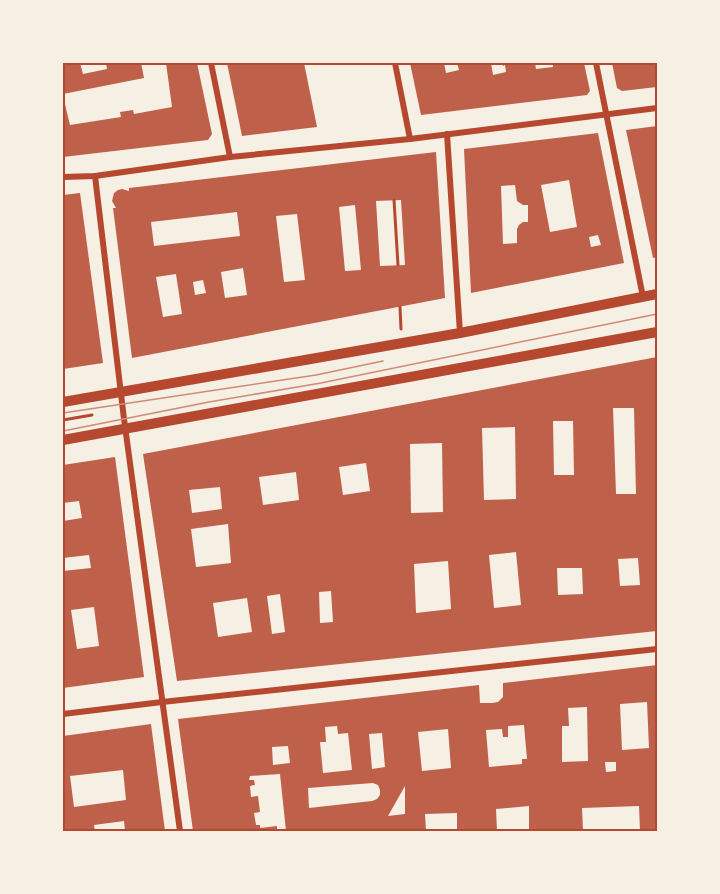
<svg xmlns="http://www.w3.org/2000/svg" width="720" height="894" viewBox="0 0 720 894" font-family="Poppins,sans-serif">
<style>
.building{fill:#bf614a;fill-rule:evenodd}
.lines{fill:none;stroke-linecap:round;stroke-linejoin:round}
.path{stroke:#b5482f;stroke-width:3}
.minor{stroke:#b5482f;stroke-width:6}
.secondary{stroke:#b5482f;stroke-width:10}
.tram{stroke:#cf8b77;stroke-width:1.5}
.neatline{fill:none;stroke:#b5482f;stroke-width:2}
</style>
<rect width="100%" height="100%" fill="#f6efe4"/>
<!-- building -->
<g class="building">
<polygon points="63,63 80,63 83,74 107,69 106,63 141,63 144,78 63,94"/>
<polygon points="166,63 197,63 212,134 208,140 63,157 63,96 70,125 121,117 120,112 133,110 134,114 172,107"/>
<polygon points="227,63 304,63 317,127 242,136"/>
<polygon points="410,63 444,63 446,73 459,70 457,63 491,63 493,75 506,72 505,65 503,66 503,63 535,63 536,69 553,67 553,63 584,63 590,91 587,95 421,115"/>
<polygon points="612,63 657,63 657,87 622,91 617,88"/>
<polygon points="657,126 657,257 653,258 626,130"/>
<path d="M598 133 624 263 471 293 464 149ZM569 180 577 227 550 232 541 185ZM515 185 517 201 523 205H528V222H523L519 225 517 229V243L503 244 501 186ZM598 235 601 245 591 247 589 237Z"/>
<path d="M436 152 445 298 132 358 113 208H116L112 201 114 193 118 190 122 189 129 191V188ZM401 200 405 265 380 266 376 201ZM355 205 361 270 345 271 339 207ZM237 212 240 236 154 246 151 222ZM297 214 305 280 284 282 276 216ZM243 268 247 295 225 298 221 272ZM176 274 182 314 163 317 156 277ZM203 280 206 293 195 295 193 282Z"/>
<polygon points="80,193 103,363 63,369 63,195"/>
<path d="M657 357V631L177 681 143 454ZM613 408H634L636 494H616ZM553 421H573L574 475H554ZM515 427 516 499 484 500 482 428ZM442 443 443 512 411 513 410 444ZM366 463 370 491 343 495 339 467ZM296 472 299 500 263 505 259 477ZM220 487 222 509 192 513 189 490ZM228 524 231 563 196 567 191 529ZM516 552 521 605 494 608 489 555ZM638 558 640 585 620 586 618 559ZM448 561 451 609 416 613 414 564ZM557 568H582L583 594 558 595ZM331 591 333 622 320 623 319 592ZM280 594 285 632 272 634 267 596ZM247 598 252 632 218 637 213 603Z"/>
<path d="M115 457 144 677 63 688V571L91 568 89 555 63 558V521L82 518 79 501 63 503V465ZM94 607 99 646 77 649 71 610Z"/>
<path d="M657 665V831H640L639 806 582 808 583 831H529V806L496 809 497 831H457V813L425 814 426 831H286L280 774 250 776 249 780H254L255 785 250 786 251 797 258 796 260 812 254 813 256 825H260V828L277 826V831H193L178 719 479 685 480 703H492L498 702 503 697V683ZM647 702 649 748 622 750 620 704ZM587 707 588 761 562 762V726H569L568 708ZM524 725 527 759H522V764L489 767 486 730 502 729 503 737H508V726ZM337 726 338 734 348 733 352 770 323 773 320 742H326L325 727ZM448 729 451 768 422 771 418 732ZM382 733 385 767 372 769 369 734ZM288 746 290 763 273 765 272 747ZM605 762H616V771L606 772ZM373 783 378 785 380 790V795L377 799 372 801 309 808 308 788ZM405 786V814L388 816Z"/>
<path d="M151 724 165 831H125L124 821 94 825 95 831H63V736ZM123 770 126 800 74 807 70 776Z"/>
</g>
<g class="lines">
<!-- path -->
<g class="path">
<polyline points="394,200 398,265"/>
<polyline points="400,307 401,329"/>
<polyline points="63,420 92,415"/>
</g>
<!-- minor -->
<g class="minor">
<polyline points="211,63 230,157"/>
<polyline points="395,63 410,139"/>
<polyline points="596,63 643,297"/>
<polyline points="447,134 460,333"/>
<polyline points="95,176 124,419 180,831"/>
<polyline points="63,177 95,176 230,157 410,139 657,108"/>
<polyline points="63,714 162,702 657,649"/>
</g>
<!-- secondary -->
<g class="secondary">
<polyline points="63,402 460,333 657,294"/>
<polyline points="63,440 657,332"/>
</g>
<!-- tram -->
<g class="tram">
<polyline points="63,413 316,375 383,361"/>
<polyline points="63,431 209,402 321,383 657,314"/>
</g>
</g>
<!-- border -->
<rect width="720" height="894" fill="none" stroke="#f6efe4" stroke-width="129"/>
<rect x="64" y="64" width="592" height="766" class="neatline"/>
</svg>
